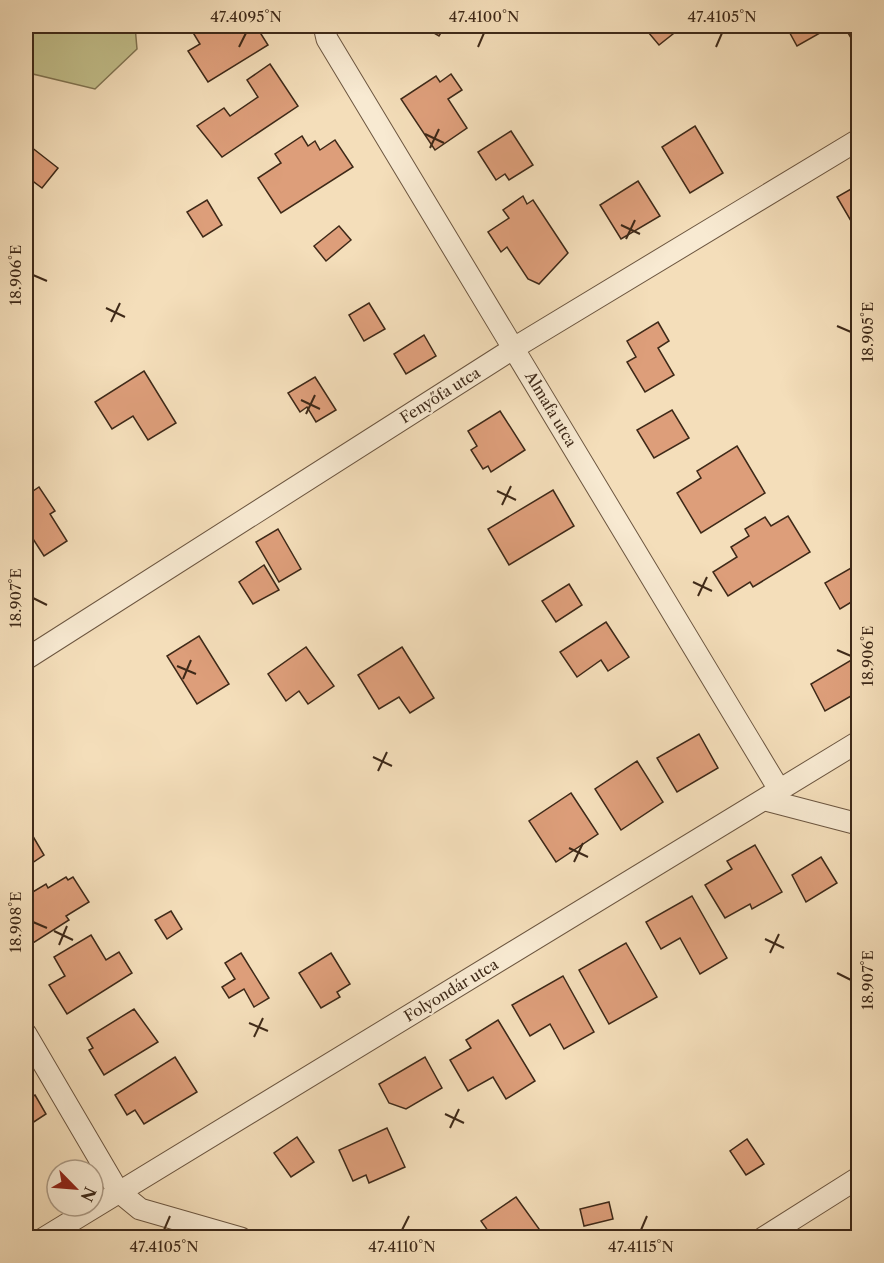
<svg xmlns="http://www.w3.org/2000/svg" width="884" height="1263" viewBox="0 0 884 1263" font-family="'Libre Caslon Text',serif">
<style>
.green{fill:#c2bf8b;stroke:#807452;stroke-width:1.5}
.building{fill:#dd9e7a;stroke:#3e2918;stroke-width:1.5}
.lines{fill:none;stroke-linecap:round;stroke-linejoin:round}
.minor-casing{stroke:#6c5640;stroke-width:23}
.minor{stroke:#f8ead2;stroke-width:21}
.ticks{fill:none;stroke:#3e2918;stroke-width:2}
.labels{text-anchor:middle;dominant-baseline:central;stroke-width:4.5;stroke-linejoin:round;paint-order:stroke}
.street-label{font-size:15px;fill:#3e2918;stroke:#f8ead2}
.neatline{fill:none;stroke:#3e2918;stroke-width:2}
.ticks-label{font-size:15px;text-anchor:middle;fill:#3e2918}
</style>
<rect width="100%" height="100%" fill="#f4deba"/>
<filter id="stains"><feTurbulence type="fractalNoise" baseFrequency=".00333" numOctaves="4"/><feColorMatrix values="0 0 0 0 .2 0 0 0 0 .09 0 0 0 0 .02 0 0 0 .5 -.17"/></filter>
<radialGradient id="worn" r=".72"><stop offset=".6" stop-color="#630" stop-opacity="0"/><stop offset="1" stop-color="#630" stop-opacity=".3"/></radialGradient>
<!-- green -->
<polygon class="green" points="26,26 135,26 137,49 95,89 33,74 26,63"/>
<!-- building -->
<g class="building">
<polygon points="189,26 226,26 228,29 233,26 256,26 268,45 208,82 188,51 200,44"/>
<polygon points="422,26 445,26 439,36"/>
<polygon points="643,26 683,26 659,45"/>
<polygon points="786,26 816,26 820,33 797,46"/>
<polygon points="844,26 858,26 858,50"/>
<polygon points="270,64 298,106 222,157 197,126 224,108 230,116 258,97 247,80"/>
<polygon points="451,74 462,90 448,99 467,128 435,150 401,99 436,76 440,82"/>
<polygon points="695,126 723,173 690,193 662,147"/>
<polygon points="511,131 533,165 509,180 505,174 496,180 478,152"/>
<polygon points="302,136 308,146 315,141 320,150 335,140 353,167 281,213 258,178 281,163 275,154"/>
<polygon points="26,143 58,168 42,188 26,176"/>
<polygon points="638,181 660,216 621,239 600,205"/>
<polygon points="858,185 858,233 837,197"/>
<polygon points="523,196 527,204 533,200 568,253 539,284 528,279 507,247 501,252 488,232 509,218 503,210"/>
<polygon points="207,200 222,225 203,237 187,212"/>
<polygon points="339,226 351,240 326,261 314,246"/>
<polygon points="369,303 385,329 364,341 349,315"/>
<polygon points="658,322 669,341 658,348 674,375 645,392 627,362 636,357 627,341"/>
<polygon points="424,335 436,356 406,374 394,354"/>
<polygon points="144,371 176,423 148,440 133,416 112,429 95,402"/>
<polygon points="315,377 336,410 316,422 307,407 300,412 288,393"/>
<polygon points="672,410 689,438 654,458 637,430"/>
<polygon points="500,411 525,450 491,472 488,466 483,469 471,450 477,446 468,431"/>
<polygon points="737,446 765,493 701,533 677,493 701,478 697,471"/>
<polygon points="26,479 33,491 39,487 55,511 50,514 67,541 44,556 26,528"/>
<polygon points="553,490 574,526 509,565 488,529"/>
<polygon points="788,516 810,552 753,587 750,582 728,596 713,572 737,557 731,547 749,536 745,529 765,517 771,526"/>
<polygon points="278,529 301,569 279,582 256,542"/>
<polygon points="858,564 858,598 840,609 825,583"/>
<polygon points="264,565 279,590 253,604 239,582"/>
<polygon points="569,584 582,605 556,622 542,601"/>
<polygon points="606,622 629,657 608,671 601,660 577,677 560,652"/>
<polygon points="199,636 229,684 197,704 167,656"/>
<polygon points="306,647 334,686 308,704 299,691 286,701 268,674"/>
<polygon points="402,647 434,698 410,713 399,697 379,709 358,675"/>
<polygon points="858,656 858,692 825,711 811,684"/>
<polygon points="699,734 718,768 677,792 657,758"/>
<polygon points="637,761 663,802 621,830 595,789"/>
<polygon points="571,793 598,834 556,862 529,821"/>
<polygon points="31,833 44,855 26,867 26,837"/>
<polygon points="755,845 782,892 752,909 750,904 725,918 705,885 732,869 727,861"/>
<polygon points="821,857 837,883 806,902 792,875"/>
<polygon points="66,877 68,880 73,877 89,902 66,916 69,920 33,943 30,938 26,941 26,896 46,884 48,888"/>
<polygon points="692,896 727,958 700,974 680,938 661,949 646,922"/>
<polygon points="171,911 182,929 167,939 155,920"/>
<polygon points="91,935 106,960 119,952 132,973 67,1014 49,985 65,976 54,957"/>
<polygon points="626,943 657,997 609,1024 579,970"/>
<polygon points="241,953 269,998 254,1007 244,989 229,998 222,987 235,979 225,963"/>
<polygon points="331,953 350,984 337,992 340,997 321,1008 299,973"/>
<polygon points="563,976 594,1032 564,1049 550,1024 530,1036 512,1005"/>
<polygon points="134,1009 158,1042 104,1075 89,1050 93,1048 87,1038"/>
<polygon points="498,1020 535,1081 506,1099 493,1077 468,1091 450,1060 471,1048 466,1040"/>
<polygon points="175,1057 197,1092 144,1124 135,1110 127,1115 115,1095"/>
<polygon points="425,1057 442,1088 406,1109 389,1103 379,1084"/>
<polygon points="35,1095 46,1114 26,1127 26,1100"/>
<polygon points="387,1128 405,1167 369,1183 366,1175 353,1181 339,1150"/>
<polygon points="297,1137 314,1162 291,1177 274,1153"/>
<polygon points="747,1139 764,1164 746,1175 730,1151"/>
<polygon points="516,1197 542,1233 536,1238 501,1238 498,1234 493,1238 481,1221"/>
<polygon points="609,1202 613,1219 584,1226 580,1209"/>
</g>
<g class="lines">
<defs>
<g id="minor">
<polyline points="324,26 327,39 780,791"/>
<polyline points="26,659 514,348 858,140"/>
<polyline points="766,800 858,824"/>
<polyline points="26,1034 118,1191 140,1209 241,1238"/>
<polyline points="44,1238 858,742"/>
<polyline points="763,1238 858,1178"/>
</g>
</defs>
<!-- minor casing -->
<use href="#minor" class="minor-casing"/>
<!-- minor -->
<use href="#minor" class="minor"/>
</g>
<!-- ticks -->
<path class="ticks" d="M239 47 246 33M478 47 484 33M716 47 722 33M425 134 444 143M430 148 439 129M621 225 640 234M626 239 635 220M33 275 47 281M106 308 125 317M111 322 120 303M837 326 851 332M301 400 320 409M306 414 315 395M497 491 516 500M502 505 511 486M693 582 712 591M698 596 707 577M33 598 47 605M837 650 851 656M177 666 196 674M183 679 191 660M373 757 392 766M378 771 387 752M569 848 588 857M574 862 583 843M33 922 47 928M54 931 73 940M765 939 784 948M59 945 67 926M770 953 779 934M837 973 851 980M249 1023 268 1031M254 1037 263 1018M445 1114 464 1123M450 1128 459 1109M164 1230 170 1216M402 1230 409 1216M641 1230 647 1216"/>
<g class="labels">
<!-- street labels -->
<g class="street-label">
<text transform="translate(440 395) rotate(-32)">Fenyőfa utca</text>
<text transform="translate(551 409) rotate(59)">Almafa utca</text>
<text transform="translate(451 990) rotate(-31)">Folyondár utca</text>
</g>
</g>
<!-- margin -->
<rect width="884" height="1263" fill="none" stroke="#f4deba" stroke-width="66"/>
<!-- north arrow -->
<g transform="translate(75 1188) rotate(115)"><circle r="28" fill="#f8ead2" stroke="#ae9d88" stroke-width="1.5"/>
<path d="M0-4.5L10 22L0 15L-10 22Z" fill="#8f2418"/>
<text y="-9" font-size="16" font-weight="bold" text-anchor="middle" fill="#3e2918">N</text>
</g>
<rect x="33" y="33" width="818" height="1197" class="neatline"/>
<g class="ticks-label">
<text x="246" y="22">47.4095°N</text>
<text x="484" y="22">47.4100°N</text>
<text x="722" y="22">47.4105°N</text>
<text transform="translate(16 275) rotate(-90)" y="5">18.906°E</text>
<text transform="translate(868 332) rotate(-90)" y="5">18.905°E</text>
<text transform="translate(16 598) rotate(-90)" y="5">18.907°E</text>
<text transform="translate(868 656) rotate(-90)" y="5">18.906°E</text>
<text transform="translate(16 922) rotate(-90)" y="5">18.908°E</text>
<text transform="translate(868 980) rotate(-90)" y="5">18.907°E</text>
<text x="164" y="1252">47.4105°N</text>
<text x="402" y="1252">47.4110°N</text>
<text x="641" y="1252">47.4115°N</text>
</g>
<rect width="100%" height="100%" filter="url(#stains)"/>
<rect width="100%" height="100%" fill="url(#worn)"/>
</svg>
